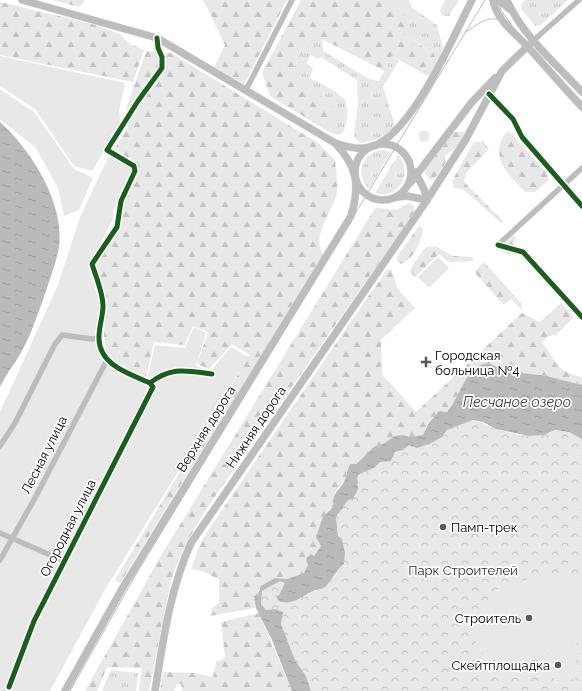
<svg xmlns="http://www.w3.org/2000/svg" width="582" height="691" viewBox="0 0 582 691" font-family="Raleway,sans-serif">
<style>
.grass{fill:url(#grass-tufts)}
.forest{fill:url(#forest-firs)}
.park{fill:url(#park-crowns)}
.garden{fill:#e8e8e8}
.water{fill:url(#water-ripples)}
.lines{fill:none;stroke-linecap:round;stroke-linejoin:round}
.major-casing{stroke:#dbdbdb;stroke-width:8}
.minor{stroke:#bdbdbd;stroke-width:5.5}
.major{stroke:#bdbdbd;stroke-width:7}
.tram{stroke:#bdbdbd;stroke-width:1}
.cycleway-casing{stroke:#fff;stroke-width:8}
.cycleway{stroke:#1b5e20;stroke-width:5}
.poi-dot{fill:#595959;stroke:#fff;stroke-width:1.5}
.labels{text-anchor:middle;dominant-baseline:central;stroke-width:3.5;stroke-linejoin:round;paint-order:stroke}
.poi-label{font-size:13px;fill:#000;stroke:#fff;text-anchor:start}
.street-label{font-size:13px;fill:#000;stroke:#fff}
.park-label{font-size:13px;fill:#2d2d2d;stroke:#fff}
.water-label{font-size:14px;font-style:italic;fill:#3e3e3e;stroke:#fff}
</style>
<defs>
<pattern id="grass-tufts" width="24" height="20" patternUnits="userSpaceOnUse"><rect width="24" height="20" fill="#e8e8e8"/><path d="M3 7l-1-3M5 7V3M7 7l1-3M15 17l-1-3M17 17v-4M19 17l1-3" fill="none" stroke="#c5c5c5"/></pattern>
<pattern id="forest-firs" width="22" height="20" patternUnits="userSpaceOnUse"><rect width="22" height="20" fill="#e8e8e8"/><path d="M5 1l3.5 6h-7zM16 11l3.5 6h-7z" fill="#c5c5c5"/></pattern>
<pattern id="park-crowns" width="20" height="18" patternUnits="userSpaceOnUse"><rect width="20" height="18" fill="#e8e8e8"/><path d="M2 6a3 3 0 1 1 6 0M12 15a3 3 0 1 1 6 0" fill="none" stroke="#c5c5c5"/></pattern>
<pattern id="water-ripples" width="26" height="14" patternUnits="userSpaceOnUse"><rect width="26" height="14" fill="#bababa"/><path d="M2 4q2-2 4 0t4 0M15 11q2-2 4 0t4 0" fill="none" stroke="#9e9e9e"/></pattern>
</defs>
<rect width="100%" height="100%" fill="#fff"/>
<!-- grass -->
<g class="grass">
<polygon points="393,0 409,0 411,7 437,25 443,48 437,62 432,48 422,47 414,39 408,39 400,32 403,13"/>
<polygon points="445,0 459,0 449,16 443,16 440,11"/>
<polygon points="525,0 568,0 541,25 535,26 521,9 522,3"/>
<path d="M312 34 322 39 323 51 369 79 379 81 392 56 399 61 383 87 394 122V130L383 138 360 143 355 138 354 134 358 104 357 80 321 57 318 59 311 55 306 63 313 68 310 78C320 84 337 90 344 99 349 106 348 129 341 134 337 136 333 133 329 132L336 118 289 77Z"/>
<path d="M383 150 391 152 369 189C354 174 362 152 383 150Z"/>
<path d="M398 155C415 172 398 201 375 193Z"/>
<polygon points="111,670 138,673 136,691 102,691"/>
</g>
<!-- forest -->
<g class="forest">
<polygon points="52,0 84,0 84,2 79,7"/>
<path d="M202 0H287L244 84 214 67 225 45C220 37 207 3 202 0Z"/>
<polygon points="301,0 393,0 403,13 407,24 400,32 408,39 413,39 422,47 432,48 437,62 430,75 426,75 392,56 385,71 312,34 289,77 331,102 336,118 329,132 270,96 262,73"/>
<polygon points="0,2 92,24 120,34 128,43 144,50 133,82 0,55"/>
<path d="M146 51 171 53 318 143 335 160C336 170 338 182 337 192 333 212 311 235 323 255L120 583 115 580 250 355 232 344 209 369 197 364 208 332 193 326 185 345 154 342 146 377 116 363 106 351 104 336 106 305 92 271 137 174V167L134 160 112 152 128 128 126 109Z"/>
<path d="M508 130 547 173 549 180 535 192H525C508 174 487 155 508 130Z"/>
<circle cx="424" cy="136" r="5.5"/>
<path d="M455 132H464C465 144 452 149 445 156L446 162C442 169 438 178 430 180L425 173 426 168 450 133Z"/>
<polygon points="483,141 489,149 466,173 464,182 503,221 502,224 464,190 454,188 452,181 473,143"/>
<path d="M408 203 413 205 415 211 207 508 188 540 176 566 170 584 149 691H139L142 668 107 667 97 691H85L162 554 375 208C391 208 394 214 408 203Z"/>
<path d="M419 226 423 228C422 240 414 260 401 264L397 261V257Z"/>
<polygon points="513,235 516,239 509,255 501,250"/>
<polygon points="426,247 437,247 453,256 473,257 473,261 449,262 439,254 415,277 410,271 414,263"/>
<polygon points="484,262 522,304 521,310 511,299 504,305 474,272"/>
<path d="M391 269 398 289 415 308 381 340 382 374 416 412 522 313 540 322 561 303 574 317 556 335 548 336 542 343C560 363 551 369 582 377V385L547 376 507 371 497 365 475 368C463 381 458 398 447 412L439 411 427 424 423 435 410 437 403 435 387 441 364 456 346 472V478L335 492 334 506 329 510 321 546 304 573 287 579 275 578 258 590 257 596H254L256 608 210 616 212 608 219 603V579L202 571 191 569 198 548 207 532 365 301 387 270Z"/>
<polygon points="259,613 292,691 182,691 181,684 177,684 174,691 160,691 163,672 196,673 213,677 216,662 225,658 221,622"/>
</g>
<!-- park -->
<path class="park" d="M473 420C483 422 488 427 497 429 513 435 541 440 555 430L569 432 582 439V691H311L306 676 295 660 275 609 266 610 261 604 262 591 280 581 286 583 279 595 290 603 307 596 313 591 323 589 337 574 345 553 342 539 338 536 336 517 348 500 359 474 374 468 380 462 409 445 417 448 442 437 447 430Z"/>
<!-- garden -->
<g class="garden">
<polygon points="0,56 125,83 119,111 121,122 92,171 74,166 36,110 0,86"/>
<polygon points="0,89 34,112 74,169 93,178 79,210 64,216 58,188 36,148 0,119"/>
<polygon points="109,156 129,162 132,173 114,209 113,219 88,267 102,309 95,342 107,364 149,386 148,376 155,345 185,348 194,327 206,333 196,366 211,371 231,347 249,357 106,588 50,691 0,691 0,412 58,285 80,217"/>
<polygon points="438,257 449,268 429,288 418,277"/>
<polygon points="448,515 455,532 439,540 432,523"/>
<path d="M547 573 550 581 569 577 582 580V641C566 647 517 664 502 662 466 657 465 612 496 597L494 590Z"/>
<polygon points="573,646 579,673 575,679 559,681 541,671 537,657"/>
</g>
<!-- water -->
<g class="water">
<path d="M0 122C31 150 65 203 59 247 56 264 49 281 44 297 38 313 33 329 25 345 18 360 7 372 0 387Z"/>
<path d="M488 363 507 371 547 376 582 385V439L569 432 555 430 544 435 529 436 496 429 483 422 473 420 447 430 442 437 429 444 417 448 409 445 403 450 395 452 391 461 380 462 374 468 359 474 357 478 358 489 353 499 348 500 336 517 338 536 342 539 345 553 344 564C336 570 332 581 324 588 321 590 316 589 313 591 302 597 292 606 279 601L276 596 279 595 285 583 280 581 262 591 261 604 266 610 275 609 283 612 281 624 295 660 306 676 311 691H292L272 640 256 608 254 596H257L261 586 275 578 287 579 304 573 308 565 306 559 311 554 314 556 321 546 316 537 323 517 334 506C330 492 343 489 346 477 347 472 348 469 350 464H356L375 446 378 447 395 436 403 435 410 437 423 435 428 424 439 411 447 412C461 396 465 366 488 363Z"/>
</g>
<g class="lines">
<defs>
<g id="major">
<path d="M22 0 157 38 335 143C347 147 358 150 371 147 412 135 453 37 472 0"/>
<path d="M493 0C497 21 515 33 529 48 547 68 564 88 582 107"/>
<polyline points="498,0 511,10"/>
<path d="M507 0C521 34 557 65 582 92"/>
<circle cx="383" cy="172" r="28"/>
<polyline points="415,172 424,189 427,200"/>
<polyline points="411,182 472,102 495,78"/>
<polyline points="397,197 407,196 427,200"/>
<path d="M65 691 122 589 351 216C360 186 358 167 335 143"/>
<path d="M155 691C163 641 170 589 191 543L423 206 466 139 502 71 534 40"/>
</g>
</defs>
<!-- major casing -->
<use href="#major" class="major-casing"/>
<!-- minor -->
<g class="minor">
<path d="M157 38 158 48 162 57V68L138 101 107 150 134 166 135 171 121 201 117 227 92 264C96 277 103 293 103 306 103 316 99 326 99 337 98 365 130 374 150 383 172 366 187 371 212 374"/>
<polyline points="534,40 579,0"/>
<polyline points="246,90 292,0"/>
<polyline points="489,94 513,119 522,137 582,206"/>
<polyline points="498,245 582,168"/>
<polyline points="498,245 523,252 582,317"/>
<polyline points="0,446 15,423 55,344 62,335 92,339 99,338"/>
<polyline points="0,533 64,561"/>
<polyline points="0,560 35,498 107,360"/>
<polyline points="9,687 34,621 153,387 150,383"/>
</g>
<!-- major -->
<use href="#major" class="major"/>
<!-- tram -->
<g class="tram">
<polyline points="498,0 501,10 513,27 582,102"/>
<path d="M466 32C485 19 488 15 511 23"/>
<polyline points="70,691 135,576 485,0"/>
</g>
<defs>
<g id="cycleway">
<path d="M157 38 158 48 162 57V68L138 101 107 150 134 166 135 171 121 201 117 227 92 264C96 277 103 293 103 306 103 316 99 326 99 337 98 365 130 374 150 383 172 366 187 371 212 374"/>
<polyline points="489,94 513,119 522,137 582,206"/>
<polyline points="498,245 523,252 582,317"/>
<polyline points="9,687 34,621 153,387 150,383"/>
</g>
</defs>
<!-- cycleway casing -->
<use href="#cycleway" class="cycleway-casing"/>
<!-- cycleway -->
<use href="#cycleway" class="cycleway"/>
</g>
<!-- markers -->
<g class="poi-dot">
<path d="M424 356h4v4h4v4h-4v4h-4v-4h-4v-4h4z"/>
<circle cx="443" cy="527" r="4"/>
<circle cx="529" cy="618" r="4"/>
<circle cx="558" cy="665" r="4"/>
</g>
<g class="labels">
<!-- poi labels -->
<g class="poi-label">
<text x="435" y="355">Городская<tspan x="435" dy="15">больница №4</tspan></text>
<text x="451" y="527">Памп-трек</text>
<text x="521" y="618" text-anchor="end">Строитель</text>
<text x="550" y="665" text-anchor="end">Скейтплощадка</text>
</g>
<!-- street labels -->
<g class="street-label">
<text transform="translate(256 427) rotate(-56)">Нижняя дорога</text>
<text transform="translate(206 429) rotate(-58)">Верхняя дорога</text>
<text transform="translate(44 455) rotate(-63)">Лесная улица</text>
<text transform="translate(68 528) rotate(-63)">Огородная улица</text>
</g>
<!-- park labels -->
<g class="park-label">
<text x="463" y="570">Парк Строителей</text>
</g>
<!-- water labels -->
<g class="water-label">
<text x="517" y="402">Песчаное озеро</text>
</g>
</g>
</svg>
